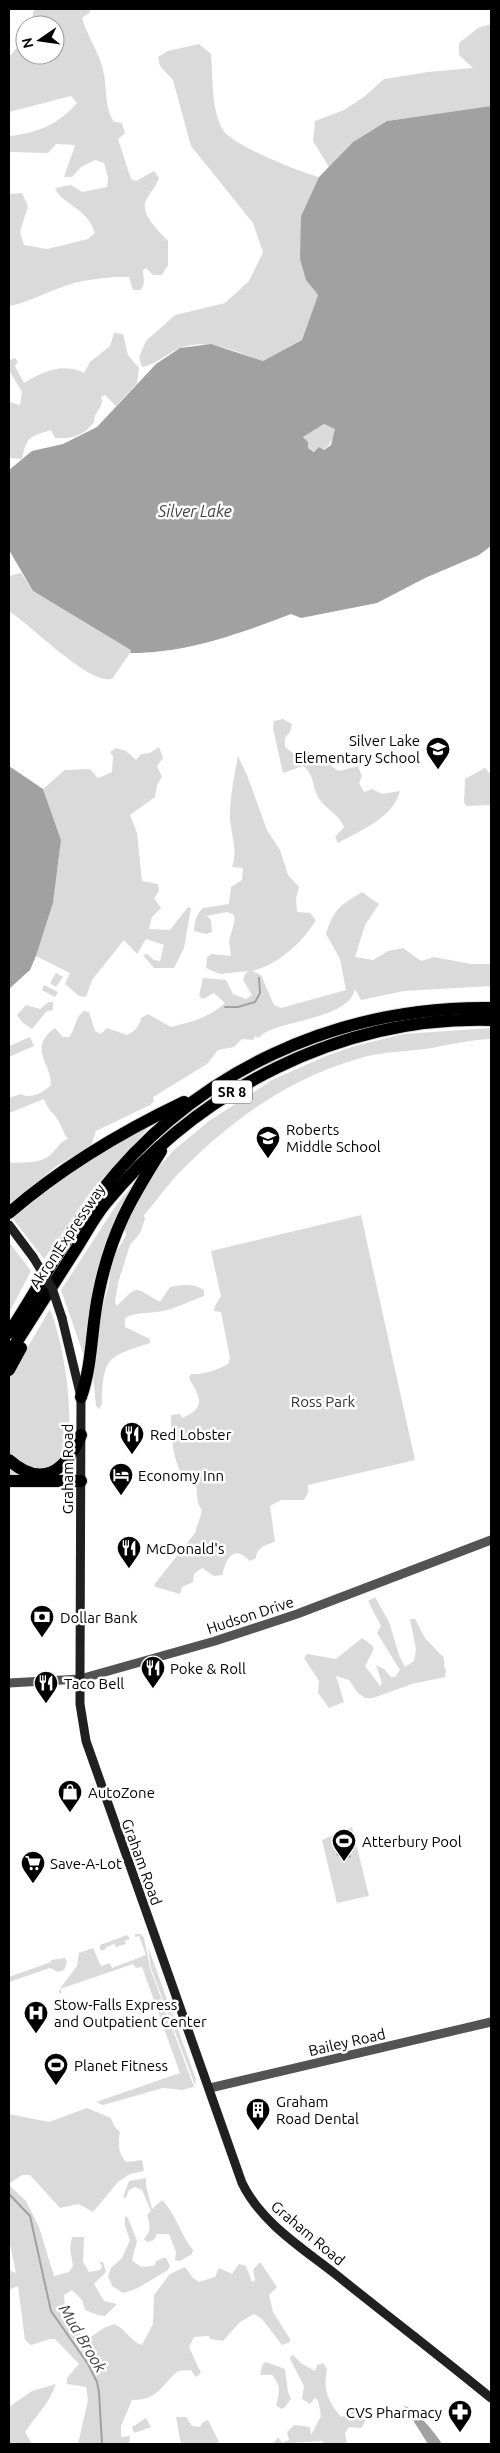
<svg xmlns="http://www.w3.org/2000/svg" width="500" height="2453" viewBox="0 0 500 2453" font-family="Ubuntu,sans-serif">
<style>
.green{fill:#dadada}
.water{fill:#a1a1a1;fill-rule:evenodd}
.lines{fill:none;stroke-linecap:round;stroke-linejoin:round}
.stream{stroke:#a1a1a1;stroke-width:2}
.motorway-casing{stroke:#dbdbdb;stroke-width:14}
.tertiary{stroke:#535353;stroke-width:9}
.secondary{stroke:#202020;stroke-width:9}
.motorway{stroke:#000;stroke-width:12}
.secondary-bridge{stroke:#202020;stroke-width:9}
.labels{text-anchor:middle;dominant-baseline:central;stroke-width:5;stroke-linejoin:round;paint-order:stroke}
.shield{fill:#fff;stroke:#4c4c4c;stroke-width:1}
.shield-label{font-size:14px;font-weight:bold;fill:#000}
.poi-label{font-size:15px;fill:#000;stroke:#fff;text-anchor:start}
.street-label{font-size:15px;fill:#000;stroke:#fff}
.park-label{font-size:15px;fill:#313131;stroke:#fff}
.water-label{font-size:16px;font-style:italic;fill:#424242;stroke:#fff}
</style>
<rect width="100%" height="100%" fill="#fff"/>
<!-- green -->
<g class="green">
<path d="M34 9H90V12L82 18C87 35 97 49 102 66 108 85 103 105 114 122L122 123 125 133 118 139 131 179 136 181 154 171 159 178C156 187 147 196 145 203 142 216 160 232 168 241V265L162 275H153L146 268 143 270 144 283 141 290H133L129 277C116 276 84 280 71 284 50 290 31 302 9 306V194L22 193 28 206 20 232 24 245 47 249 88 239 95 233C86 206 63 206 55 188L71 185 82 192 107 187 108 177 104 163 95 160 81 167 72 177H64L75 145 56 144 48 153 9 152V136C37 133 58 125 77 103L71 96 9 112V57L25 38V55H55V25H31Z"/>
<polygon points="491,24 491,106 387,121 353,142 329,167 313,141 315,121 344,110 364,97 384,79 428,72 473,68 459,55 459,43 478,28"/>
<path d="M199 44 211 54C213 77 211 110 223 130 232 145 301 173 319 177L301 216 306 280 318 295 302 340 263 361C237 352 207 337 180 348 165 354 160 363 142 367L139 357 146 341 175 315 225 303 249 281 263 252 253 223 191 146 173 80 160 66 158 57 168 51Z"/>
<path d="M114 333 123 334 128 355 139 368 137 383 116 406 105 395 101 397C105 407 93 413 94 422 84 436 71 439 55 438L51 430C29 437 27 436 22 459L9 458V402L20 405 22 392 9 370V357L10 360 15 358 18 362 15 366 24 383C42 372 63 362 84 373L90 362 110 346Z"/>
<path d="M324 424 336 429C332 443 324 458 308 448V442L303 437Z"/>
<path d="M21 573 33 591 132 650 112 679C88 684 31 625 9 611V576Z"/>
<path d="M283 719 292 724 290 732 285 738V747L294 754C313 746 323 762 339 771L358 766 362 776 359 783 364 792 372 789 382 794 400 791C393 818 361 830 338 843L335 837 344 827C339 814 325 809 318 797 312 785 314 774 303 766L283 773 273 728 274 721Z"/>
<polygon points="159,747 163,758 157,766 162,777 157,785 155,797 130,815 137,833 142,881 158,884 159,891 154,898 161,908 152,917 149,929 170,930 188,907 191,908 184,948 174,968 154,968 143,955 147,954 154,960 160,961 164,945 146,939 137,954 124,940 92,980 86,997 79,996 65,984 70,973 36,956 53,903 61,840 43,789 65,770 90,769 98,778 112,772 113,756 110,752 116,748 126,751 136,760 141,754 150,753"/>
<path d="M238 756 247 775 267 830 280 850 288 875 299 887 296 899 297 912 310 913 316 920C303 942 278 965 252 971L261 975 274 1005 281 1008 346 990 340 959 326 934C334 908 340 906 362 892L379 904 365 925 355 957 373 960 388 951 403 948 421 961 434 957 471 964H491V986L404 991 361 1000 355 989C349 1021 271 1020 259 1038L255 1036 253 1040 242 1039 234 1047 218 1050 207 1064 153 1097 154 1101 150 1105 96 1131 91 1146 58 1165 9 1204V1161L12 1163C27 1162 43 1164 53 1152 58 1147 61 1141 68 1139 63 1133 62 1126 58 1120 53 1112 49 1112 44 1099L9 1113V1098L21 1094C31 1100 44 1092 51 1085 51 1062 27 1048 55 1028L63 1037H69C76 1029 74 1018 84 1011L89 1012 95 1031 101 1034 107 1028 127 1035C134 1032 140 1026 141 1018L148 1014 171 1027C193 1021 207 1019 225 1003L214 993 203 999 199 996 203 978 226 980 233 994 246 999 252 995 243 980 245 974 249 971 220 974 206 968 207 957 212 954 231 956 229 941 235 919 233 914 227 912 207 916 211 920 212 932 206 934 194 931C195 922 195 915 203 908L229 904 231 887 242 880 243 868 232 867C238 851 231 835 230 818 230 797 234 777 238 756Z"/>
<polygon points="485,768 491,775 491,805 467,806 464,803 465,779"/>
<polygon points="56,973 63,977 56,987 50,983"/>
<polygon points="44,985 58,992 55,997 42,990"/>
<polygon points="49,1002 53,1002 53,1010 46,1012 32,1029 22,1022 17,1015 26,1005 40,1009"/>
<path d="M491 1028V1039C470 1040 452 1044 432 1048 407 1052 381 1051 357 1059 290 1079 235 1117 186 1166 170 1181 158 1199 144 1215L145 1219 140 1233 130 1245 118 1283 115 1302 117 1306C139 1284 133 1287 160 1302L170 1287C181 1285 193 1283 204 1290V1296C192 1300 179 1307 167 1310 152 1314 138 1311 125 1318V1327L150 1339V1343C107 1357 103 1357 102 1404L99 1409 96 1406 93 1373 98 1324 109 1284 112 1260 126 1235 124 1223 138 1191 173 1151 209 1121 272 1080 326 1056 355 1046 403 1034Z"/>
<polygon points="30,1037 34,1046 9,1057 9,1046"/>
<path d="M152 1124 91 1191 44 1259 17 1224 13 1219 15 1217C57 1180 104 1151 152 1124Z"/>
<polygon points="137,1180 133,1189 86,1352 83,1353 61,1290 117,1204"/>
<path d="M361 1215 415 1460 308 1485V1493L304 1500H281L270 1506 275 1541C266 1546 257 1546 256 1558L250 1561C233 1544 227 1558 222 1575L214 1576 202 1568 194 1574 193 1582 182 1587 180 1594 156 1587 154 1585 195 1533 202 1511 198 1503 195 1476 182 1475C172 1457 171 1435 171 1415L180 1414 182 1418C209 1407 198 1395 189 1378L191 1374C203 1375 217 1370 228 1364L230 1358 221 1312 214 1311 215 1306 221 1296 211 1251Z"/>
<polygon points="9,1242 31,1271 9,1313"/>
<path d="M50 1309C64 1344 77 1425 64 1460L37 1473 9 1456V1379Z"/>
<polygon points="73,1461 73,1477 9,1478 9,1464 24,1474"/>
<polygon points="375,1597 389,1622 399,1655 405,1667 414,1661 416,1649 410,1619 415,1619 425,1638 444,1658 444,1666 446,1670 445,1677 412,1684 373,1698 365,1698 358,1693 349,1680 336,1676 344,1702 329,1708 318,1693 319,1681 304,1658 307,1654 336,1659 362,1638 373,1646 373,1651 365,1666 380,1686 382,1683 376,1665 384,1669 391,1677 395,1677 400,1670 377,1633 381,1626 368,1601"/>
<polygon points="352,1827 369,1896 337,1903 322,1840"/>
<polygon points="135,1934 141,1934 144,1938 150,1968 194,2087 182,2090 163,2088 103,2105 96,2102 180,2073 142,1967 136,1968 133,1964 60,1989 62,1993 59,1993 59,1990 77,1966 79,1953 93,1948 101,1966 110,1963 112,1968 146,1955 139,1936 135,1937"/>
<polygon points="127,1935 130,1939 125,1941 126,1944 116,1947 114,1944 105,1948 105,1950 100,1950 100,1945"/>
<polygon points="148,1947 196,2079 195,2085 151,1968"/>
<polygon points="65,1958 67,1962 64,1970 58,1972 50,1968 9,1982 9,1977 51,1962 51,1960"/>
<path d="M87 2108 111 2118 114 2126 120 2132C118 2143 118 2153 126 2162L142 2160 144 2171 130 2174 118 2182 93 2212 79 2204 60 2208 30 2175H22L9 2184V2114L49 2122Z"/>
<path d="M146 2178V2186L152 2209 162 2200C176 2214 180 2234 193 2250L192 2254 180 2261 175 2260 176 2252 169 2234H157L154 2240 147 2242 144 2239C152 2230 150 2226 147 2215L151 2211 142 2190 135 2187 129 2190 126 2198 123 2197 129 2181Z"/>
<path d="M9 2185 26 2201 39 2227 54 2276 69 2272 73 2266 70 2248 72 2237H84L83 2262 89 2272 100 2270 102 2266 99 2262H103L106 2272 94 2284 104 2301 117 2304 105 2316 98 2315 85 2310 82 2300 72 2290 64 2295 66 2319 78 2328 83 2342 104 2328 114 2324C126 2329 130 2341 142 2345L153 2324 154 2295 170 2274 185 2267 193 2278 199 2282 215 2277 219 2268 232 2274 239 2264 246 2266 252 2282 255 2280 253 2270 260 2262 277 2287 269 2295 273 2312 290 2339V2342L282 2345 262 2319 254 2314 240 2322 223 2341 211 2339 208 2336 194 2337 189 2347 201 2373 196 2377 191 2370 178 2371C158 2388 160 2399 132 2400L121 2426V2437L130 2436 129 2444H78L88 2400 86 2387 67 2384V2378L79 2364 55 2339H50L31 2345 25 2340 18 2286 9 2290V2270L16 2273 9 2240Z"/>
<path d="M125 2216 128 2218 137 2241 132 2260C140 2268 145 2268 155 2265L156 2261 163 2258H166L170 2266 168 2270 136 2289 123 2293 112 2286 108 2276 111 2268 122 2258 130 2240 125 2226Z"/>
<path d="M293 2355 301 2363 315 2371 317 2365 323 2363 327 2369C323 2390 328 2401 341 2417L359 2409 363 2411C365 2418 367 2422 361 2428L349 2427 345 2433 347 2444H324L322 2441 273 2444 278 2437 282 2443 289 2440 287 2432 294 2425 310 2427 311 2435 321 2416 318 2400 315 2398 310 2404 302 2399 304 2386 291 2361 290 2357Z"/>
<path d="M266 2362 285 2369 288 2392 291 2399 285 2407 281 2409 276 2405C280 2392 281 2385 272 2375H261L260 2373 263 2364Z"/>
<path d="M56 2384C50 2402 36 2416 25 2432L32 2444H9V2407L32 2391Z"/>
<polygon points="176,2417 186,2417 192,2426 200,2427 203,2422 208,2420 220,2444 181,2444"/>
<polygon points="146,2418 151,2427 134,2433 132,2427"/>
</g>
<!-- water -->
<g class="water">
<path d="M491 106V546L479 555 425 578 377 603 301 618 291 614C238 634 187 653 130 653L131 650 33 591 9 550V470L32 451 63 444 97 427 156 364 180 348 211 344 263 361 302 340 318 295 306 280 300 259 301 216 319 177 353 142 387 121ZM324 424 335 429 331 445 324 450 319 447 314 452 308 448V442L303 437Z"/>
<polygon points="9,766 43,789 61,840 53,903 36,956 30,970 9,989"/>
<polygon points="348,1846 351,1857 344,1859 343,1855 337,1856 336,1849"/>
<path d="M404 2406C415 2408 436 2434 442 2444H428Z"/>
</g>
<g class="lines">
<!-- stream -->
<g class="stream">
<polyline points="225,1007 238,1007 255,1002 260,993 259,978"/>
<polyline points="9,2194 30,2216 51,2311 88,2364 97,2382 99,2392 102,2444"/>
</g>
<defs>
<g id="motorway">
<path d="M9 1213C61 1168 121 1132 184 1102"/>
<path d="M9 1333C39 1287 65 1237 99 1194 194 1071 337 1006 491 1008"/>
<path d="M9 1354C30 1321 51 1288 72 1255 83 1239 92 1220 105 1204 199 1089 342 1016 491 1020"/>
<polyline points="9,1370 21,1348"/>
<path d="M81 1397C93 1363 91 1326 99 1291 111 1233 130 1200 161 1151"/>
<path d="M9 1460C43 1490 66 1470 81 1435"/>
<polyline points="9,1481 81,1481"/>
</g>
</defs>
<!-- motorway casing -->
<use href="#motorway" class="motorway-casing"/>
<!-- tertiary -->
<g class="tertiary">
<polyline points="9,1683 80,1679 215,1641 297,1614 491,1540"/>
<polyline points="210,2088 491,2022"/>
</g>
<!-- secondary -->
<g class="secondary">
<polyline points="9,1225 33,1257"/>
<path d="M62 1318 81 1397 80 1679V1704L86 1741 242 2183C262 2224 304 2249 339 2277 390 2318 441 2357 491 2398"/>
</g>
<!-- motorway -->
<use href="#motorway" class="motorway"/>
<!-- secondary-bridge -->
<polyline class="secondary-bridge" points="33,1257 52,1288 62,1318"/>
</g>
<!-- icons -->
<defs>
<symbol id="school-pin" viewBox="-11 -11 22 30"><path d="M0 17L-7.5 6A9.5 9.5 0 1 1 7.5 6Z" fill="#000" stroke="#fff"/><path d="M0-5L7-2L0 1L-7-2ZM-4 1L0 2.5L4 1V4Q0 6-4 4Z" fill="#fff"/></symbol>
<symbol id="restaurant-pin" viewBox="-11 -11 22 30"><path d="M0 17L-7.5 6A9.5 9.5 0 1 1 7.5 6Z" fill="#000" stroke="#fff"/><path d="M-5-6h1v4h1v-4h1v4h1v-4h1v5L-1.5 .5V6h-2V.5L-5-1ZM5-6V6H3V1.5H1.5Q1.5-4 5-6Z" fill="#fff"/></symbol>
<symbol id="hotel-pin" viewBox="-11 -11 22 30"><path d="M0 17L-7.5 6A9.5 9.5 0 1 1 7.5 6Z" fill="#000" stroke="#fff"/><path d="M-6-4.5h1.5V1H6V5H4.5V3h-9V5H-6ZM-4 0a1.8 1.8 0 1 1 3.6 0ZM.5 0V-2.5h3Q6-2.5 6 0Z" fill="#fff"/></symbol>
<symbol id="bank-pin" viewBox="-11 -11 22 30"><path d="M0 17L-7.5 6A9.5 9.5 0 1 1 7.5 6Z" fill="#000" stroke="#fff"/><path d="M-6-4H6V4H-6ZM0-2.3a2.3 2.3 0 1 0 0 4.6a2.3 2.3 0 1 0 0-4.6Z" fill="#fff"/></symbol>
<symbol id="shop-pin" viewBox="-11 -11 22 30"><path d="M0 17L-7.5 6A9.5 9.5 0 1 1 7.5 6Z" fill="#000" stroke="#fff"/><path d="M-5-2.5h2.3a2.7 3.5 0 0 1 5.4 0H5L5.5 6h-11ZM-1.5-2.5h3a1.5 2.3 0 0 0-3 0Z" fill="#fff"/></symbol>
<symbol id="stadium-pin" viewBox="-11 -11 22 30"><path d="M0 17L-7.5 6A9.5 9.5 0 1 1 7.5 6Z" fill="#000" stroke="#fff"/><path d="M0-5a6.5 5 0 1 0 0 10a6.5 5 0 1 0 0-10ZM-3.5-1.8h7v3.6h-7Z" fill="#fff"/></symbol>
<symbol id="supermarket-pin" viewBox="-11 -11 22 30"><path d="M0 17L-7.5 6A9.5 9.5 0 1 1 7.5 6Z" fill="#000" stroke="#fff"/><path d="M-6-5.5h2.5l.6 2H6L4.5 2H-2.5L-4.4-4H-6ZM-1.5 3.2a1.3 1.3 0 1 0 .1 0ZM3 3.2a1.3 1.3 0 1 0 .1 0Z" fill="#fff"/></symbol>
<symbol id="hospital-pin" viewBox="-11 -11 22 30"><path d="M0 17L-7.5 6A9.5 9.5 0 1 1 7.5 6Z" fill="#000" stroke="#fff"/><path d="M-5-5h3v3.5h4V-5h3V5h-3V1.5h-4V5h-3Z" fill="#fff"/></symbol>
<symbol id="building-pin" viewBox="-11 -11 22 30"><path d="M0 17L-7.5 6A9.5 9.5 0 1 1 7.5 6Z" fill="#000" stroke="#fff"/><path d="M-4-6H4V6H1V3H-1V6H-4ZM-2.5-4.3h1.7v1.8h-1.7ZM.8-4.3h1.7v1.8H.8ZM-2.5-1h1.7V.8h-1.7ZM.8-1h1.7V.8H.8Z" fill="#fff"/></symbol>
<symbol id="pharmacy-pin" viewBox="-11 -11 22 30"><path d="M0 17L-7.5 6A9.5 9.5 0 1 1 7.5 6Z" fill="#000" stroke="#fff"/><path d="M-2-6h4v4h4v4h-4v4h-4v-4h-4v-4h4Z" fill="#fff"/></symbol>
</defs>
<g fill-rule="evenodd">
<use href="#school-pin" x="424" y="735" width="28" height="38"/>
<use href="#school-pin" x="254" y="1124" width="28" height="38"/>
<use href="#restaurant-pin" x="118" y="1420" width="28" height="38"/>
<use href="#hotel-pin" x="107" y="1461" width="28" height="38"/>
<use href="#restaurant-pin" x="115" y="1534" width="28" height="38"/>
<use href="#bank-pin" x="28" y="1603" width="28" height="38"/>
<use href="#restaurant-pin" x="139" y="1654" width="28" height="38"/>
<use href="#restaurant-pin" x="32" y="1669" width="28" height="38"/>
<use href="#shop-pin" x="56" y="1778" width="28" height="38"/>
<use href="#stadium-pin" x="330" y="1827" width="28" height="38"/>
<use href="#supermarket-pin" x="19" y="1849" width="28" height="38"/>
<use href="#hospital-pin" x="22" y="1999" width="28" height="38"/>
<use href="#stadium-pin" x="42" y="2051" width="28" height="38"/>
<use href="#building-pin" x="244" y="2096" width="28" height="38"/>
<use href="#pharmacy-pin" x="446" y="2398" width="28" height="38"/>
</g>
<g class="labels">
<!-- shield labels -->
<rect class="shield" x="212" y="1080.5" width="40" height="23" rx="4"/>
<g class="shield-label">
<text x="232" y="1092">SR 8</text>
</g>
<!-- poi labels -->
<g class="poi-label">
<text x="420" y="740" text-anchor="end">Silver Lake<tspan x="420" dy="17">Elementary School</tspan></text>
<text x="286" y="1129">Roberts<tspan x="286" dy="17">Middle School</tspan></text>
<text x="150" y="1434">Red Lobster</text>
<text x="138" y="1475">Economy Inn</text>
<text x="146" y="1548">McDonald's</text>
<text x="60" y="1617">Dollar Bank</text>
<text x="170" y="1668">Poke &amp; Roll</text>
<text x="64" y="1683">Taco Bell</text>
<text x="88" y="1792">AutoZone</text>
<text x="362" y="1841">Atterbury Pool</text>
<text x="50" y="1863">Save-A-Lot</text>
<text x="54" y="2004">Stow-Falls Express<tspan x="54" dy="17">and Outpatient Center</tspan></text>
<text x="74" y="2065">Planet Fitness</text>
<text x="276" y="2101">Graham<tspan x="276" dy="17">Road Dental</tspan></text>
<text x="442" y="2412" text-anchor="end">CVS Pharmacy</text>
</g>
<!-- street labels -->
<g class="street-label">
<text transform="translate(67 1236) rotate(-56)">Akron Expressway</text>
<text transform="translate(67 1469) rotate(-90)">Graham Road</text>
<text transform="translate(250 1615) rotate(-18)">Hudson Drive</text>
<text transform="translate(142 1862) rotate(70)">Graham Road</text>
<text transform="translate(347 2042) rotate(-13)">Bailey Road</text>
<text transform="translate(308 2233) rotate(40)">Graham Road</text>
</g>
<!-- park labels -->
<g class="park-label">
<text x="323" y="1401">Ross Park</text>
</g>
<!-- water labels -->
<g class="water-label">
<text x="195" y="511">Silver Lake</text>
<text transform="translate(83 2338) rotate(59)">Mud Brook</text>
</g>
</g>
<!-- border -->
<rect width="500" height="2453" fill="none" stroke="#000000" stroke-width="20"/>
<!-- north arrow -->
<g transform="translate(40 40) rotate(257)"><circle r="24" fill="#ffffff" stroke="#999999"/>
<path d="M0-4L9 19L0 12L-9 19Z" fill="#000000"/>
<text y="-8" font-size="14" font-weight="bold" text-anchor="middle" fill="#000000">N</text>
</g>
</svg>
